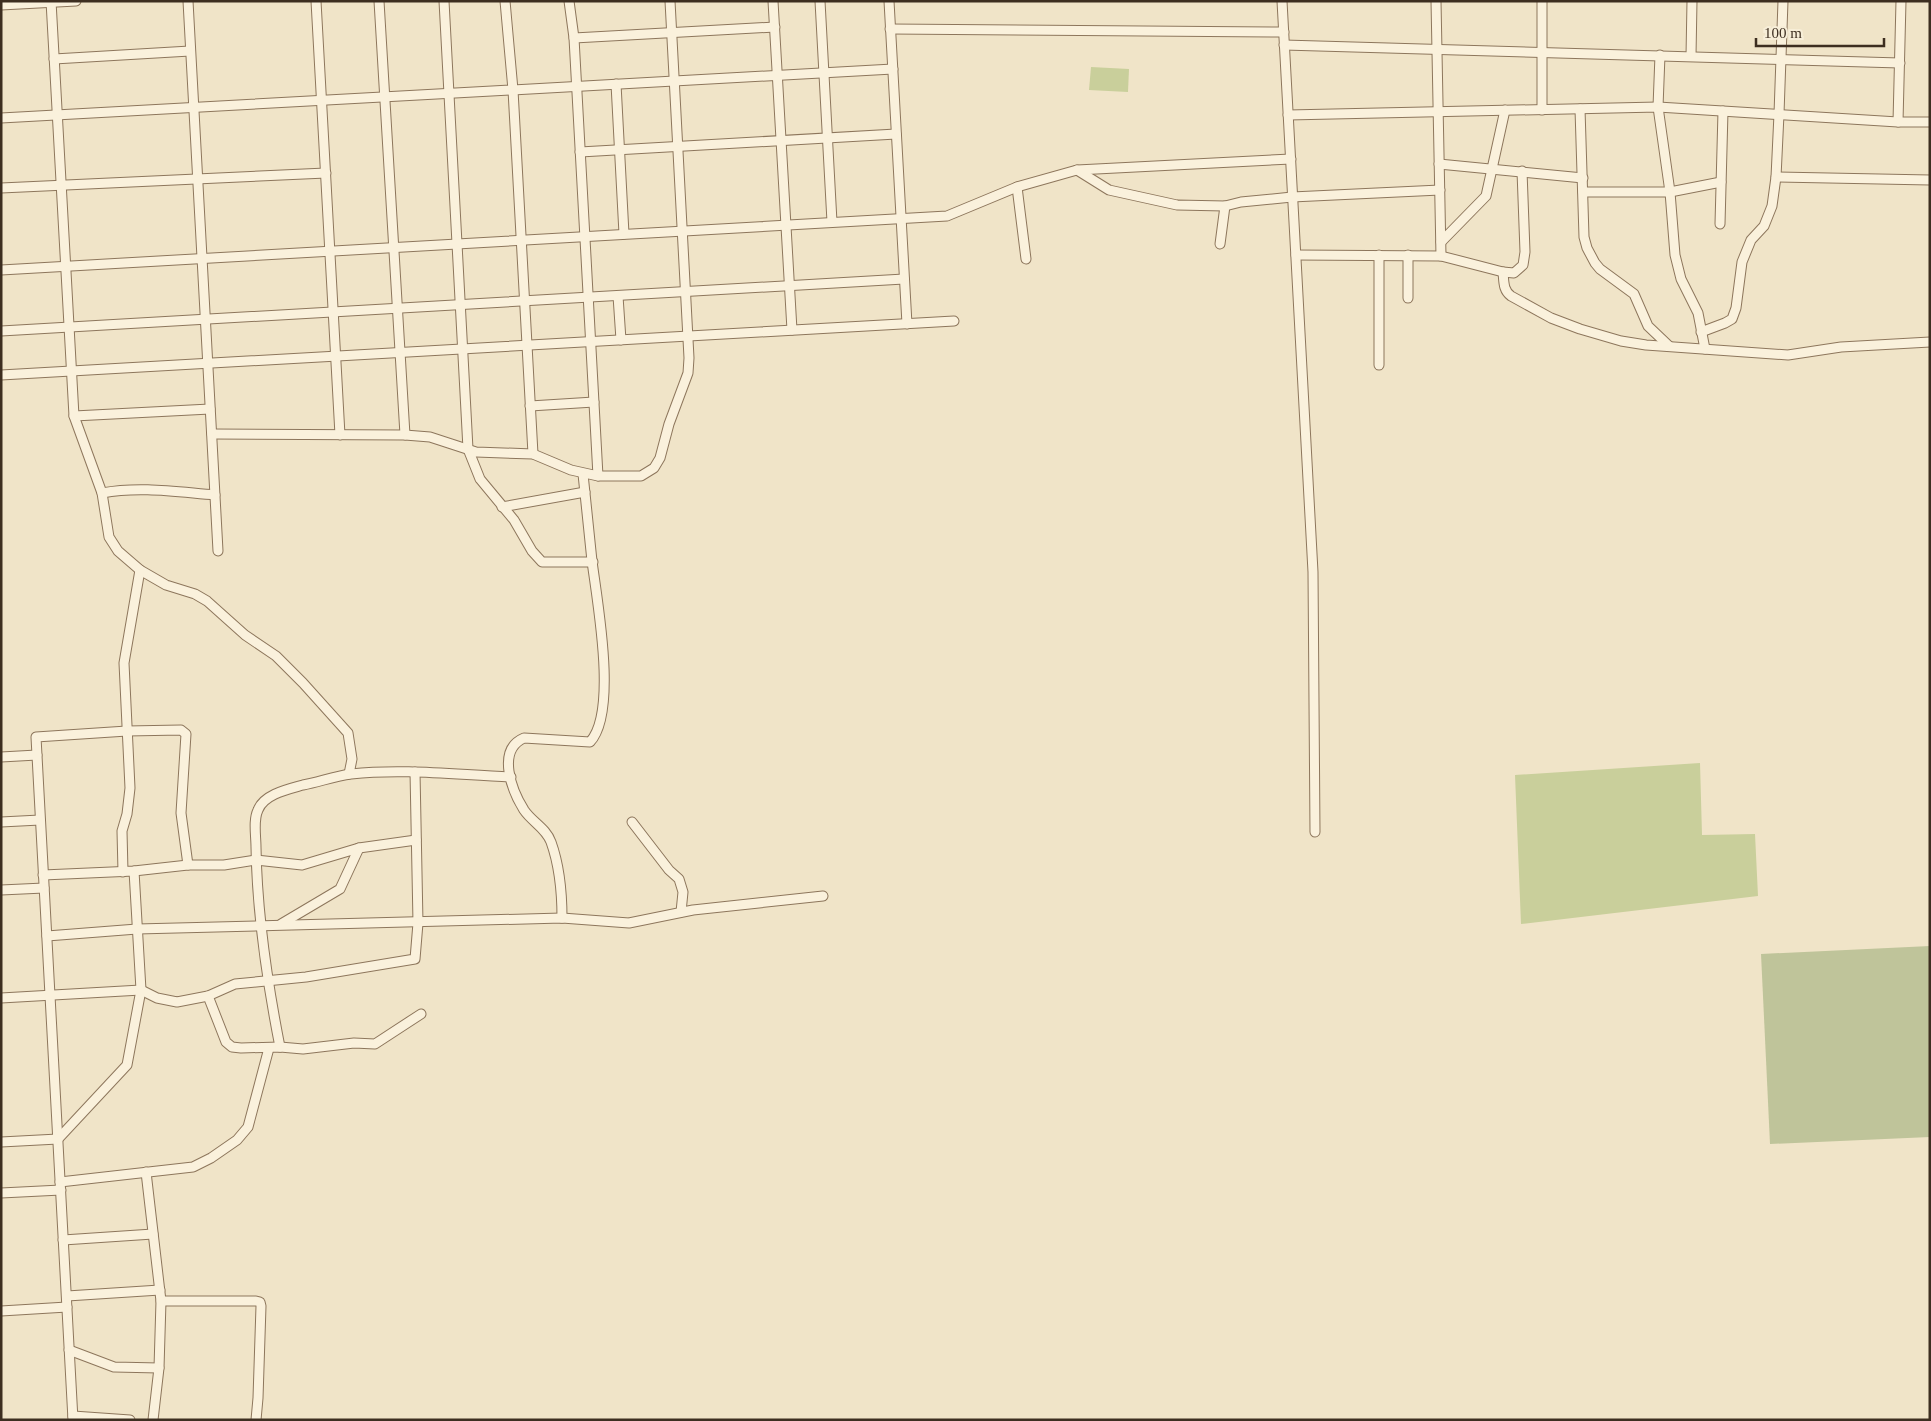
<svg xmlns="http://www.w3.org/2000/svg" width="1931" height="1421" viewBox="0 0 1931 1421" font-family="'Times New Roman',serif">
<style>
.green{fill:#c9cf9b}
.cemetery{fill:#bfc49a}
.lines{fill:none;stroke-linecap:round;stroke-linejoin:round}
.street-casing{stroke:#8d765c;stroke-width:11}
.street{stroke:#faf1dc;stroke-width:9}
</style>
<rect width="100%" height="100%" fill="#f0e4c8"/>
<!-- green -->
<g class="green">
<polygon points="1091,67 1129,69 1128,92 1089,90"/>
<polygon points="1700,763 1702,835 1755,834 1758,896 1521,924 1515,775"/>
</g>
<!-- cemetery -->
<polygon class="cemetery" points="1930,946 1930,1137 1770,1144 1761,954"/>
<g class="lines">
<defs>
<g id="street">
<polyline points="51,1 74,416 102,493 109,537 118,551 140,570 166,585 195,594 207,601 245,635 276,656 303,683 348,733 352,759 349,774"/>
<polyline points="188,1 218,551"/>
<polyline points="316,1 340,435"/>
<polyline points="379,1 405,435"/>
<polyline points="444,1 468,449 480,479 514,520 532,551 542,562 593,562"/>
<polyline points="505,1 513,90 533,454"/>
<polyline points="569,1 574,38 598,476"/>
<polyline points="773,1 792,330"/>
<polyline points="820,1 832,222"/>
<polyline points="889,1 907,324"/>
<polyline points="1282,1 1313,572 1315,832"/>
<polyline points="1436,1 1441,256"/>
<polyline points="1542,1 1542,110"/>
<polyline points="1,5 76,1"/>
<polyline points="890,29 1284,32"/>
<polyline points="574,38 775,27"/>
<polyline points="1284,45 1900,63"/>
<polyline points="1660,55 1658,107 1670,192 1675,255 1681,279 1698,313 1705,349"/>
<polyline points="1691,56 1692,1"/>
<polyline points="54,59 190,51"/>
<polyline points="616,84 624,234"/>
<polyline points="1580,109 1584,237 1587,248 1595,263 1600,269 1634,294 1648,326 1669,346"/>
<polyline points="1288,115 1658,107 1898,122 1930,122"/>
<polyline points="1,118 893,69"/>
<polyline points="1898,122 1901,1"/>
<polyline points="580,152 896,134"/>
<polyline points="1439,164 1583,178"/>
<polyline points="1077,170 1109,190 1177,205 1225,206 1241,202 1292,197 1440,190"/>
<polyline points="1776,177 1930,180"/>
<polyline points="1017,187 1026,259"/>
<polyline points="1,188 326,173"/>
<polyline points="1583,192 1670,192 1721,182"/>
<polyline points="1720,224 1723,111"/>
<polyline points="1441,242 1486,196 1505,110"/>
<polyline points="1220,244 1225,206"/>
<polyline points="1296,255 1441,256 1503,272 1514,273 1523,265 1525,252 1522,171"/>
<polyline points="1,270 947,216 1017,187 1077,170 1291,159"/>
<path d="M1503 272C1504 282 1503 290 1511 296L1551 318 1580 329 1621 341 1646 345 1788 355 1841 347 1930 342"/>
<polyline points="618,296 621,340"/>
<polyline points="1408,298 1408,255"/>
<polyline points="1,331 904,279"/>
<polyline points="1701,332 1725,323 1732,319 1736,308 1742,262 1751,240 1764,226 1772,206 1776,177 1779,114 1783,1"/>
<polyline points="1379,365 1379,255"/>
<polyline points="1,375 954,321"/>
<polyline points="530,406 594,402"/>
<polyline points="74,416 210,409"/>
<polyline points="212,434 405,435 430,437 476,452 533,454 571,470 598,476 641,476 654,468 660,458 669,424 688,373 689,358 670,1"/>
<path d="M102 493C140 486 177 492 215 495"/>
<polyline points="502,507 585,492"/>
<polyline points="1,757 37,755"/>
<polyline points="1,822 40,820"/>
<polyline points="632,822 669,870 679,879 683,892 681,912"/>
<polyline points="123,872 122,831 127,814 130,788 124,663 140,570"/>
<polyline points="43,875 134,871 188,865 224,865 256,860 302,865 359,848 416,840"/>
<polyline points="1,890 44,888"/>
<path d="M562 918C562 892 560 867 551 842 546 828 532 822 524 810 512 791 496 750 524 738L590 742C618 712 597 601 592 561 589 532 586 503 583 474"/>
<polyline points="281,924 340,889 359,848"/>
<polyline points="47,936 137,929 562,918 629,923 693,910 823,896"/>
<polyline points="208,996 226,1042 232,1047 241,1048 280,1047 303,1049 354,1043 375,1044 421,1014"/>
<polyline points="1,998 141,990 157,998 177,1002 208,996 235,984 306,977 415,959 418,923 415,772"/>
<path d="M280 1047C267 981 257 915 256 847 256 836 253 820 258 810 264 794 289 789 303 785 319 782 335 776 351 774 404 768 458 775 511 777"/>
<polyline points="1,1142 58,1139 127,1065 141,990 134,871"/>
<polyline points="146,1172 161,1301 159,1368 153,1420"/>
<polyline points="60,1182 193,1167 211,1158 237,1140 248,1127 269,1048"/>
<polyline points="1,1193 61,1190"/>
<polyline points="63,1240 153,1234"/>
<polyline points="67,1296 160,1290"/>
<polyline points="161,1301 256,1301 260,1302 261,1306 258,1398 256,1420"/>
<polyline points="1,1311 67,1307"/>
<polyline points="69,1350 114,1367 159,1368"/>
<polyline points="73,1416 130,1420"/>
<polyline points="73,1420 36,737 127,731 181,730 186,734 181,813 188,865"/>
</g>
</defs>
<!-- street casing -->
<use href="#street" class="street-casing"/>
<!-- street -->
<use href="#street" class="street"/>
</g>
<!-- border -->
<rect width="1931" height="1421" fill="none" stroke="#3d2e20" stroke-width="5"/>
<!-- scale -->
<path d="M1756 38v8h128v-8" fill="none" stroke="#3d2e20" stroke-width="2.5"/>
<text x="1764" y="38" font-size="15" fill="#3d2e20" stroke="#f7eed8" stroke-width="4" paint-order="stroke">100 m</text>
</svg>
